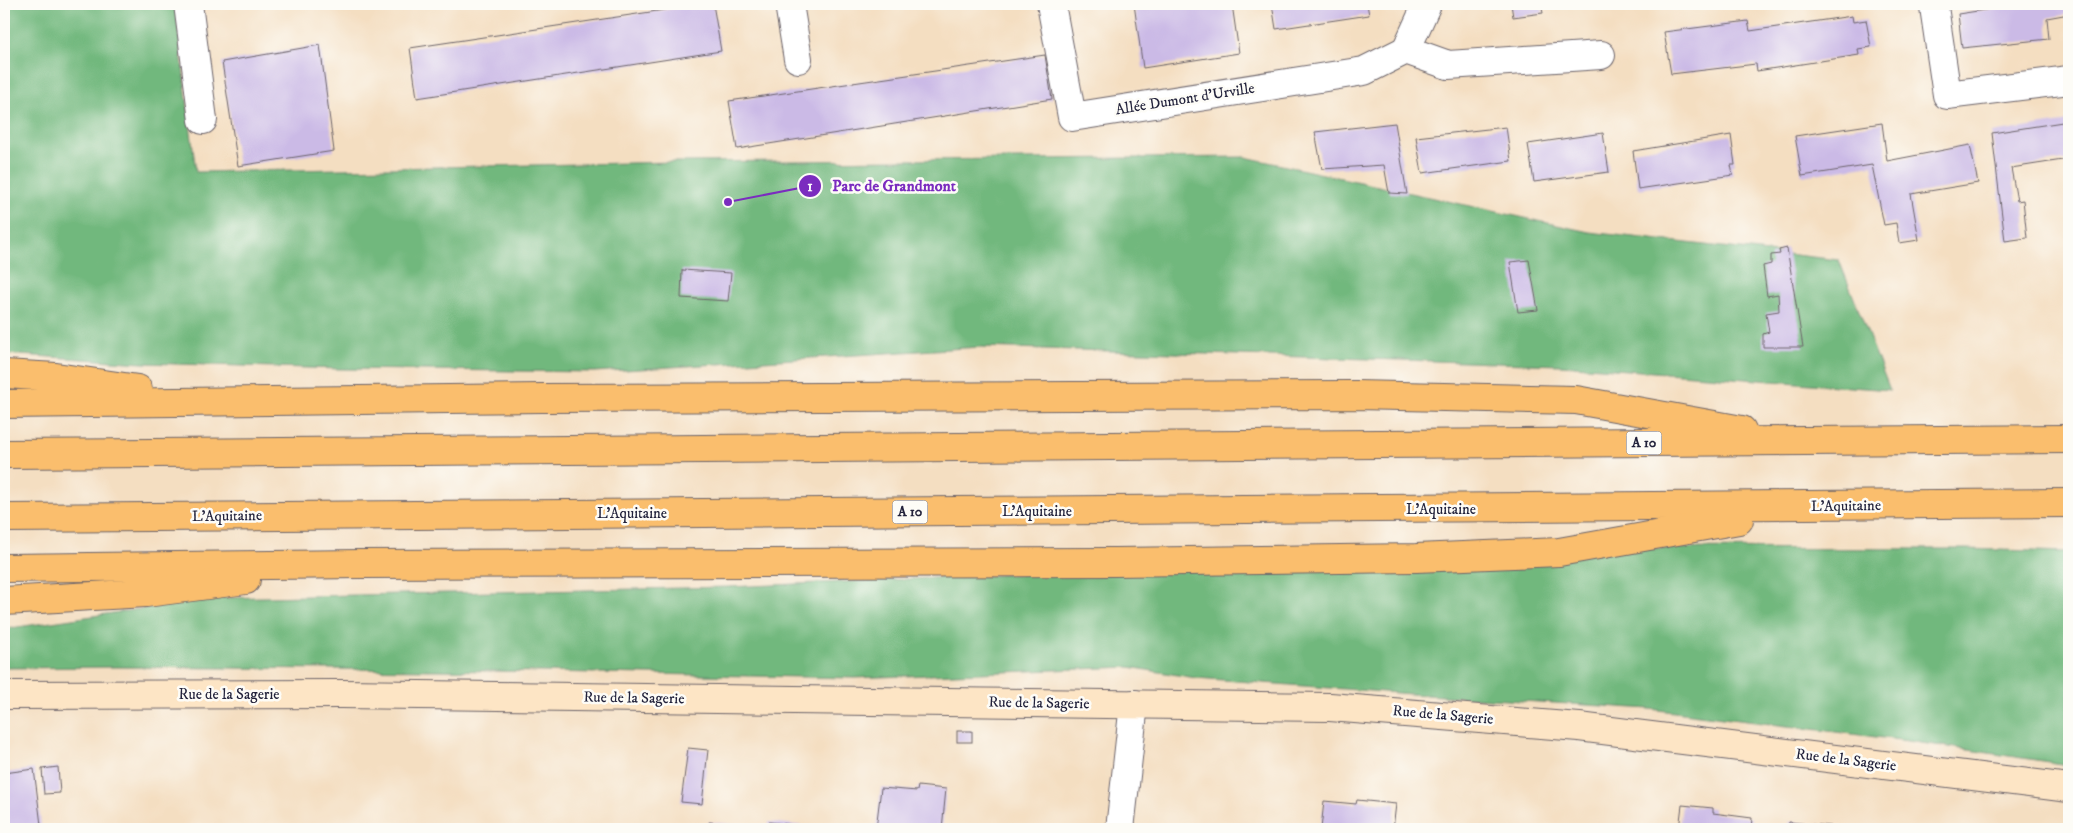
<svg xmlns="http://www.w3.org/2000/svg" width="2073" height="833" viewBox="0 0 2073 833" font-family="'IM FELL DW Pica',serif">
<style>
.forest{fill:#71b87d;stroke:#4a6d5c}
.building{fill:#cbbae6}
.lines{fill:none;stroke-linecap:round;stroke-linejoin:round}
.street-casing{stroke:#6c646a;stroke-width:30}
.secondary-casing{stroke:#6c646a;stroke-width:30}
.highway-casing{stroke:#6c646a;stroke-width:30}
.street{stroke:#fff;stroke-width:28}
.secondary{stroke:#fde5c5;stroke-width:28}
.highway{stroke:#fabe6d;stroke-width:28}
.labels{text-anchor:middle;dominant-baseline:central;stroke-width:5;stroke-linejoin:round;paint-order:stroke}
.shield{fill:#fdfcf7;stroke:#646373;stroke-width:1}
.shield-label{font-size:14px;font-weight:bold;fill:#22223b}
.street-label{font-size:15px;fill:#22223b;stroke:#fdfcf7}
.leader{fill:none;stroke:#7b2cbf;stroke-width:2}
.callout-dot{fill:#7b2cbf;stroke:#fdfcf7;stroke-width:2}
.mark-label{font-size:15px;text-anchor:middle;font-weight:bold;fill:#fff}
.callout-label{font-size:16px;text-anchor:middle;font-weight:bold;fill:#7b2cbf;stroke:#fdfcf7;stroke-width:5;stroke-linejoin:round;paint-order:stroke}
</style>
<rect width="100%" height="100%" fill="#fdfcf7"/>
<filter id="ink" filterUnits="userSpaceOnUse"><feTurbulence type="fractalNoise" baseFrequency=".02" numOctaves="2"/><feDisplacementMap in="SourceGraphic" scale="10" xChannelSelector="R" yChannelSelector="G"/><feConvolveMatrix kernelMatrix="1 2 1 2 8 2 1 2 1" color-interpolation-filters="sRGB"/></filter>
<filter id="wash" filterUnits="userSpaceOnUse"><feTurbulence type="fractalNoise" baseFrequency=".0096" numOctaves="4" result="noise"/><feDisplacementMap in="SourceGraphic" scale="20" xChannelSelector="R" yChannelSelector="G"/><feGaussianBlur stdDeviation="1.12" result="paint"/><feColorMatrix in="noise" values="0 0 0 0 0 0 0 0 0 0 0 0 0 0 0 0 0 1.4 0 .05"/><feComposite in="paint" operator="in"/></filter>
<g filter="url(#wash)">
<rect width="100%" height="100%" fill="#f4dec1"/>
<!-- forest -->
<g class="forest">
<polygon points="4,4 175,4 196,172 677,162 1245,157 1589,232 1839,260 1890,390 1561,365 980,347 594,372 340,369 143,363 4,354"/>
<polygon points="1611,548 1965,549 2069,552 2069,765 1908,741 1650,709 1411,694 1196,678 1129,667 854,678 440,670 117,667 4,668 4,629 215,598 728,587"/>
</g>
<g id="blocks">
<!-- building -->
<g class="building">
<polygon points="704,4 713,4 721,51 417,98 410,48"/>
<polygon points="1134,4 1232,4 1239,53 1143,68"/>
<polygon points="1272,4 1367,4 1369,15 1276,29"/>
<polygon points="1511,4 1541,4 1543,13 1513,17"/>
<polygon points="2024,4 2069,4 2069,14 2047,18 2049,39 1962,48 1958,14"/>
<polygon points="1852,16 1853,22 1866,20 1871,47 1858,49 1859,55 1757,71 1756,64 1671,74 1664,32 1748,21 1750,31"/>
<polygon points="320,45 334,151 238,166 222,62"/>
<polygon points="1045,55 1052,99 737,149 729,101"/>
<polygon points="2069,121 2069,159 2011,168 2017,201 2023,200 2027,238 2005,241 1992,133"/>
<polygon points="1395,123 1407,194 1389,193 1384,165 1322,169 1315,132"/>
<polygon points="1882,123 1887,161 1970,145 1978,183 1911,194 1919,240 1899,243 1896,223 1884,225 1872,165 1802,176 1795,136"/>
<polygon points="1506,127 1511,161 1422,173 1416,137"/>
<polygon points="1603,133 1609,172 1534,182 1528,144"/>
<polygon points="1731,135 1735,165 1731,165 1733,175 1638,189 1633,151"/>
<polygon points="1787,248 1803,347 1763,347 1763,334 1769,332 1766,313 1779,311 1778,294 1767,296 1763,266 1771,264 1771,255 1780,254 1779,250"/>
<polygon points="1529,260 1538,310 1518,312 1510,262"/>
<polygon points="682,270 731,273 728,301 681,298"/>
<rect x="957" y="731" width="15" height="11"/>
<polygon points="688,748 708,750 702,804 681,802"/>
<polygon points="58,767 60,793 44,794 42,769"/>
<polygon points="34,769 41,825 4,829 4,773"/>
<polygon points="918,786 946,789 942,829 876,829 881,788 917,791"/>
<polygon points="1357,800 1396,804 1393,829 1321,829 1324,801 1356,804"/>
<polygon points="1682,805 1713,808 1713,813 1752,818 1751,829 1679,829"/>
<polygon points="709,822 738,825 737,829 709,829"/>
<polygon points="769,822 813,827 813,829 768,829"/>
<polygon points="1789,822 1831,826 1831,829 1788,829"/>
</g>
</g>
</g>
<g filter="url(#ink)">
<use href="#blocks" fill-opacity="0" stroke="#6c646a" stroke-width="1"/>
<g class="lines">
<defs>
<g id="street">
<polyline points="188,4 203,120"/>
<polyline points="789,4 798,59"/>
<polyline points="1051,4 1072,117 1364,71 1406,50 1448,65 1601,55"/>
<polyline points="1936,4 1934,7 1947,95 2069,80"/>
<polyline points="1406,50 1427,4"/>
<polyline points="1120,829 1134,704"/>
</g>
<polyline id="secondary" points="4,695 342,694 1330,707 1579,727 2069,788"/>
<g id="highway">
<polyline points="4,374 56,377 138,389"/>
<polyline points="4,404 542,398 1356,395 1576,400 1742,430"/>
<polyline points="4,454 2069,439"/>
<polyline points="4,518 2069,503"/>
<polyline points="4,568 361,564 1115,562 1416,558 1559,552 1739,520"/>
<polyline points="4,601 146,593 246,580"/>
</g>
</defs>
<!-- street casing -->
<use href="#street" class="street-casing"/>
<!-- secondary casing -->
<use href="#secondary" class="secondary-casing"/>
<!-- highway casing -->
<use href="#highway" class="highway-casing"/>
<!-- street -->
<use href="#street" class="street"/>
<!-- secondary -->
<use href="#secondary" class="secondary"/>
<!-- highway -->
<use href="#highway" class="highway"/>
</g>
</g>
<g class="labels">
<!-- shield labels -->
<g class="shield">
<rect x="1626.5" y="431.5" width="35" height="23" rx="4"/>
<rect x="892.5" y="500.5" width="35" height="23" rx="4"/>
</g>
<g class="shield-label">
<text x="1644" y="443">A 10</text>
<text x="910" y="512">A 10</text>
</g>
<!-- street labels -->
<g class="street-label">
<text transform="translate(1185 99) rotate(-9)">Allée Dumont d'Urville</text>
<text transform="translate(1846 506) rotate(-1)">L'Aquitaine</text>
<text x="1441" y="509">L'Aquitaine</text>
<text x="1037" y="511">L'Aquitaine</text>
<text x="632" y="513">L'Aquitaine</text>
<text transform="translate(227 516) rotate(-1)">L'Aquitaine</text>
<text x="229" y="694">Rue de la Sagerie</text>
<text transform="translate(634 698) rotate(1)">Rue de la Sagerie</text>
<text transform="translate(1039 703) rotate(1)">Rue de la Sagerie</text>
<text transform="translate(1443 715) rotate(5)">Rue de la Sagerie</text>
<text transform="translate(1846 760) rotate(7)">Rue de la Sagerie</text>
</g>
</g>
<!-- callouts -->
<path class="leader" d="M728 202L810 186"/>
<g class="callout-dot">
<circle cx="728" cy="202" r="5"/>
<circle cx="810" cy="186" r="12"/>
</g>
<g class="mark-label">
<text x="810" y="191">1</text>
</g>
<g class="callout-label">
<text x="894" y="191">Parc de Grandmont</text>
</g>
<!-- margin -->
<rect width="2073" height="833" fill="none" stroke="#fdfcf7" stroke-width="20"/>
</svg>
